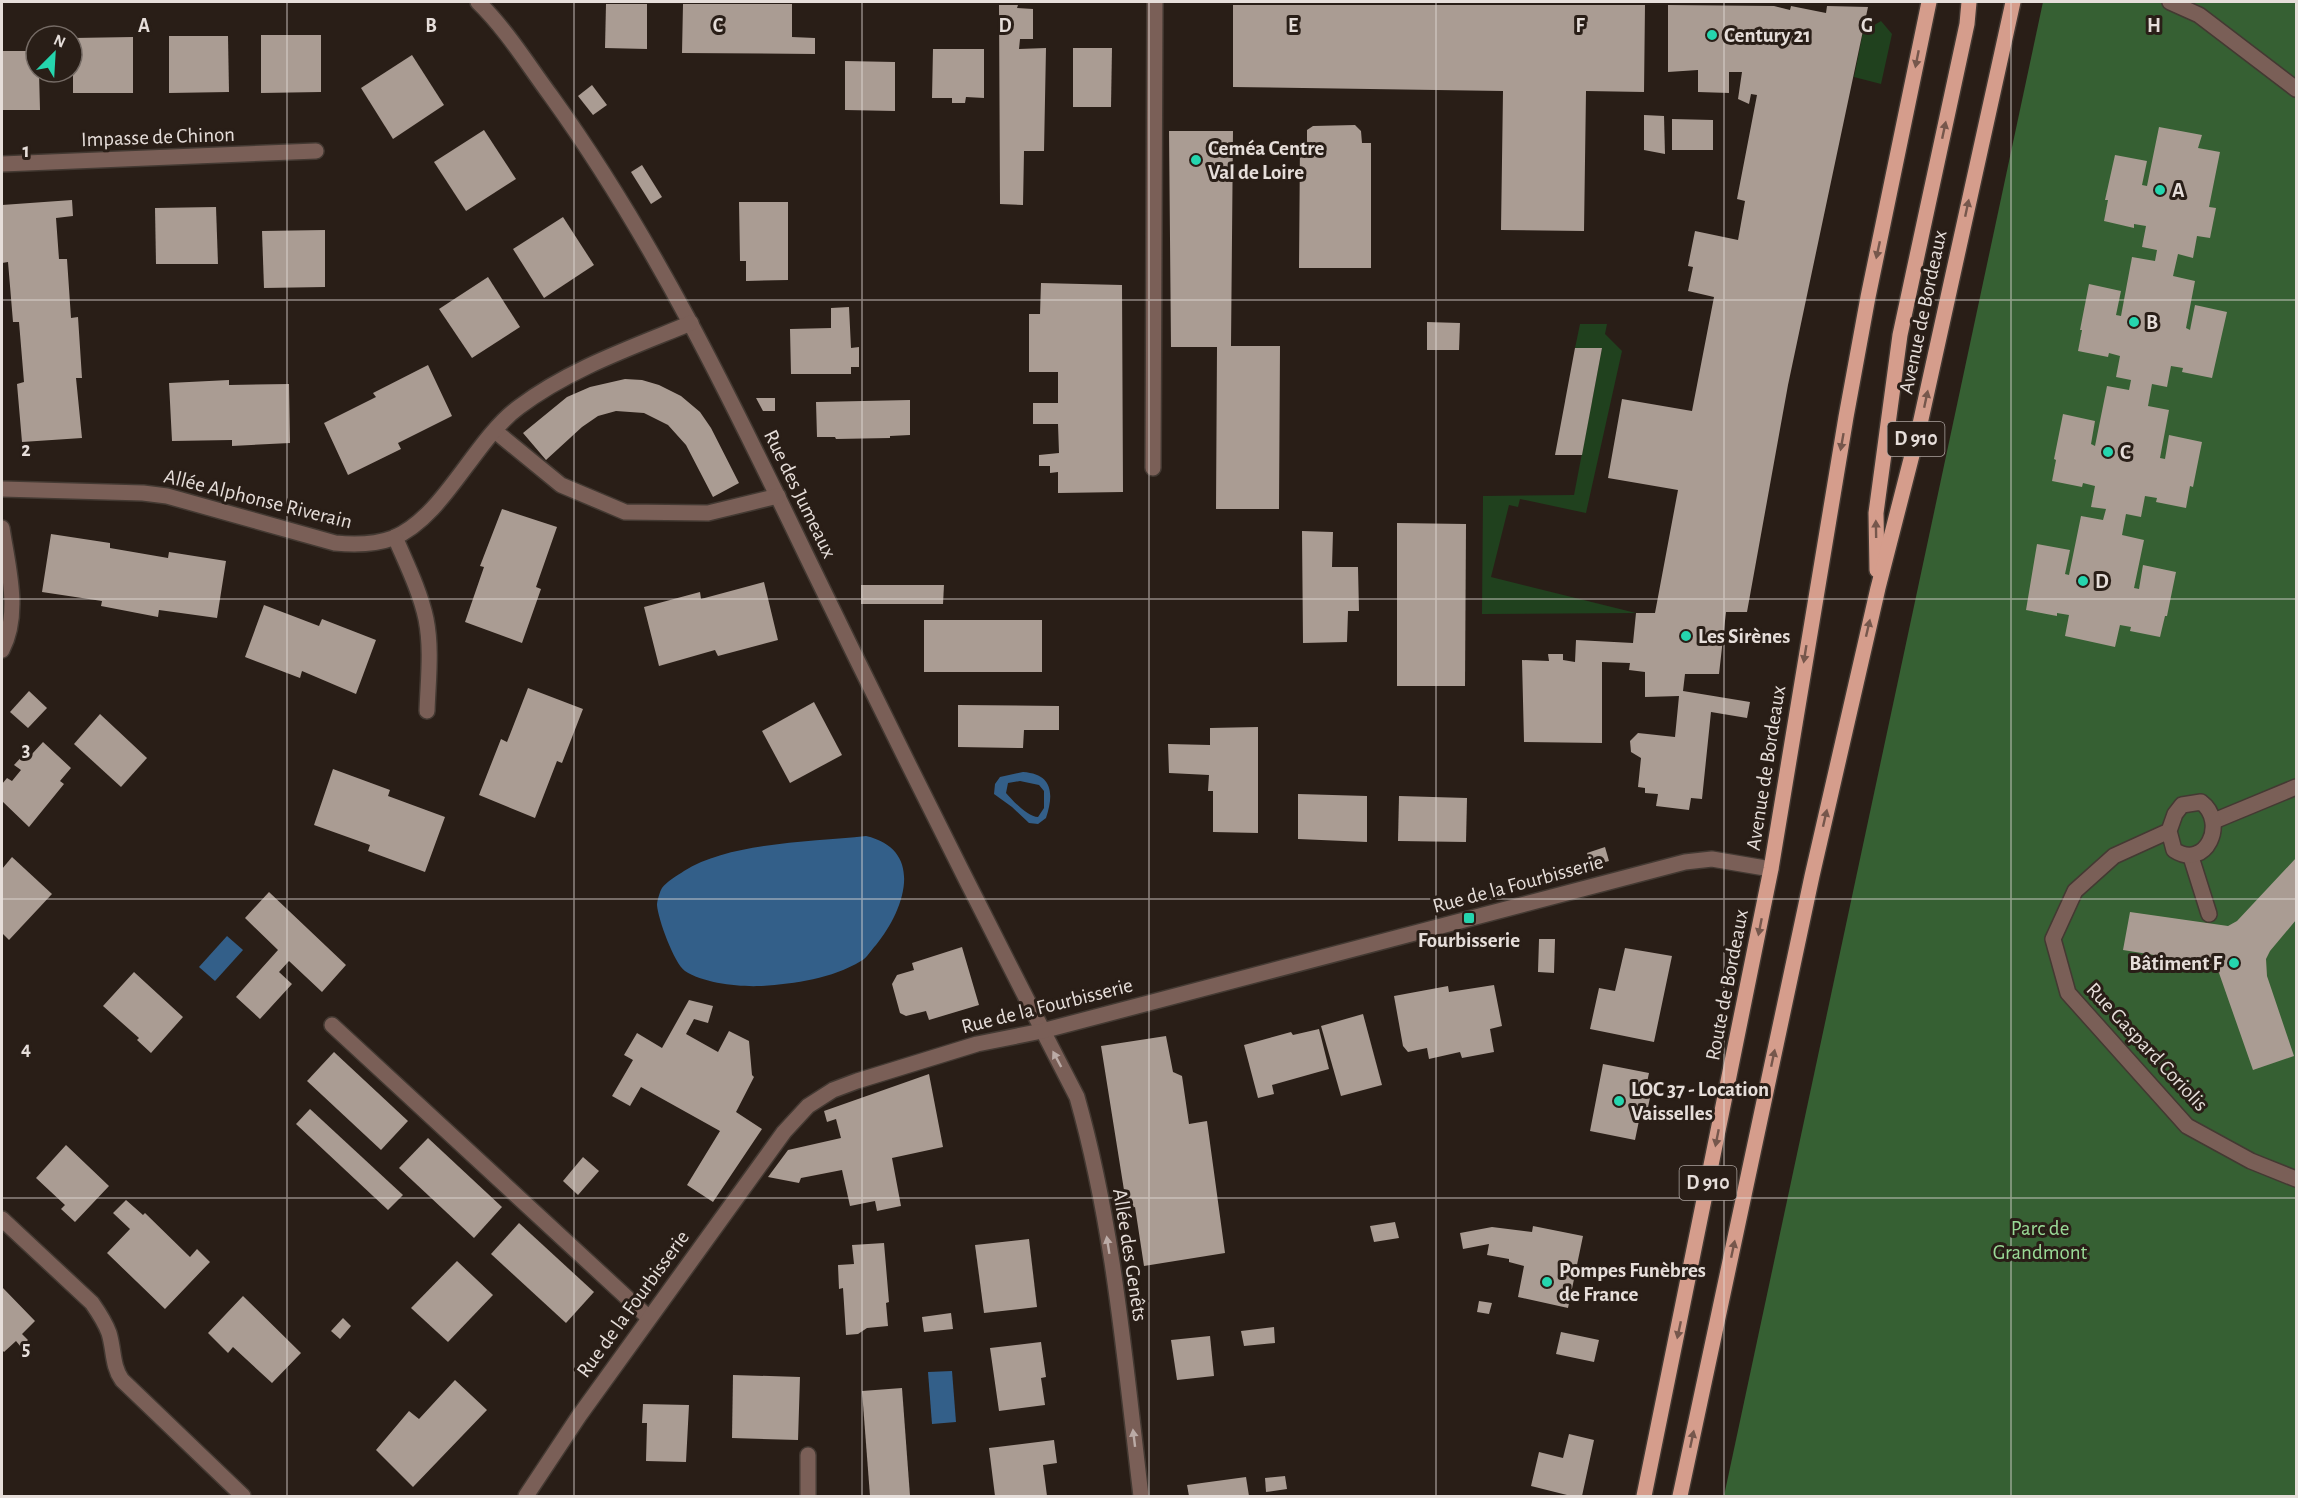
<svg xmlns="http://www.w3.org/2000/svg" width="2298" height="1498" viewBox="0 0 2298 1498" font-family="'Alegreya Sans',sans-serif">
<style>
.green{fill:#20411e}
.forest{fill:#366033}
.water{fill:#335f89;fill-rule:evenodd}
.building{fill:#aa9c93}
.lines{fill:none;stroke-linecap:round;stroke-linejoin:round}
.service-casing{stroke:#433932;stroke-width:18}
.minor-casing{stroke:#433932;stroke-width:18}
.primary-casing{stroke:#433932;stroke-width:18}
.service{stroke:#7a5f57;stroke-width:15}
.minor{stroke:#7a5f57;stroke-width:15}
.primary{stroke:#d59d8c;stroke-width:15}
.oneway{fill:#76574c}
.oneway2{fill:#bbaba6}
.grid{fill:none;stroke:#e6deda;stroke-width:1.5;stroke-opacity:0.55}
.poi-dot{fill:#25d5ae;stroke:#291e17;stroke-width:2}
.labels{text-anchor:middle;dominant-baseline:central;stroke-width:6;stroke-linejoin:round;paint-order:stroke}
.shield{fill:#291e17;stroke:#ada4a0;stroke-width:1.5}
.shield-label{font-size:20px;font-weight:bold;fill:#e6deda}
.poi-label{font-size:21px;font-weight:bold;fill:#e6deda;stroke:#291e17;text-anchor:start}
.street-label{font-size:21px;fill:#e6deda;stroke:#291e17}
.park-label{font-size:21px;fill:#9ada96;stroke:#291e17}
.grid-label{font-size:20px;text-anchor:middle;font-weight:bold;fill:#e6deda;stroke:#291e17;stroke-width:6;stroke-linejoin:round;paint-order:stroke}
</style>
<rect width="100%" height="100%" fill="#291e17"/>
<!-- green -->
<g class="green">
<polygon points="1881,21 1892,34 1881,84 1854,77 1863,32"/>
<polygon points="1580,324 1607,324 1605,334 1622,351 1586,513 1520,499 1518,507 1509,505 1491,577 1636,613 1482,614 1483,496 1574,495 1602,348 1575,348"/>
</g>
<!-- forest -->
<polygon class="forest" points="2043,2 2296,2 2296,1496 1724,1496"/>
<!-- water -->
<g class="water">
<path d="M1023 772C1053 774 1054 794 1046 818L1038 824 1029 823 1012 807 994 794 995 784 1000 777ZM1020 781 1039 785 1044 791V808L1038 817C1028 817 1013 801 1006 793L1008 783Z"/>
<path d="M866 836C926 850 904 911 876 945 871 950 867 958 861 961 831 979 794 984 760 986 739 987 703 983 685 971 674 963 658 919 657 905 657 901 660 891 662 888 666 882 678 875 684 871 730 842 812 842 866 836Z"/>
<polygon points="227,936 243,950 215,981 199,967"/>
<polygon points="952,1371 956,1422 932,1424 928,1372"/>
</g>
<!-- building -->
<g class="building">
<polygon points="606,4 647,4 647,49 605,48"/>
<polygon points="683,4 792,4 792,37 815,38 815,54 682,53"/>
<polygon points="999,5 1018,5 1017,8 1033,9 1033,39 1020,39 1019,49 1046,48 1044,151 1024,151 1023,205 1000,204"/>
<polygon points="1233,5 1645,5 1644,92 1586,91 1584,231 1501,230 1503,91 1233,87"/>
<polygon points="1668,5 1774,6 1790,10 1791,6 1826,13 1827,6 1868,7 1788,385 1747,612 1726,612 1719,674 1685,674 1683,691 1750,702 1747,718 1711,712 1702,799 1691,798 1689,810 1656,806 1658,794 1645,793 1645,788 1638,787 1641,758 1631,752 1630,741 1638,733 1675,737 1679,696 1645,697 1645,672 1629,670 1630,663 1602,662 1602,743 1524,742 1522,660 1549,661 1548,654 1563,654 1563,660 1575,662 1576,640 1633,643 1636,613 1655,613 1678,490 1608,478 1622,399 1692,411 1714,297 1688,291 1693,267 1688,266 1695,231 1738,240 1745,201 1737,199 1757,95 1751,94 1749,104 1738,99 1742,72 1729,72 1729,93 1698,92 1698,70 1668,72"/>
<polygon points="261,35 321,35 321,92 261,93"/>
<polygon points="169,36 228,36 229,92 169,93"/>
<polygon points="133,37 133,93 73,93 73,38"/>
<polygon points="1073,48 1112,48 1111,107 1073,107"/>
<polygon points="933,49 984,49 984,98 966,97 965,103 952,103 952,98 932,98"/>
<polygon points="2,51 36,51 36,72 39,72 40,110 2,110"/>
<polygon points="412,55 444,105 393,139 361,88"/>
<polygon points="845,61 895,62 895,111 845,110"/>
<polygon points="592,85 607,105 593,115 578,96"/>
<polygon points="1644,115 1664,116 1665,154 1644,150"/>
<polygon points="1672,119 1713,120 1713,150 1672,150"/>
<polygon points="1355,125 1361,131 1362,143 1371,143 1371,268 1299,268 1300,143 1307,143 1307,130 1313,126"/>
<polygon points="2159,127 2202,135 2198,148 2220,152 2209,207 2216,208 2210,238 2197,236 2193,258 2178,254 2173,276 2195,281 2186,328 2190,330 2195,305 2227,312 2212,378 2182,372 2183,368 2171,366 2167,387 2152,384 2148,406 2169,410 2160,458 2165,459 2169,435 2202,442 2193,487 2190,486 2186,508 2156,502 2157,498 2145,496 2141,517 2126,514 2122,535 2144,540 2134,588 2139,589 2143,565 2176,572 2167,616 2165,616 2160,637 2130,631 2131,627 2120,625 2115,647 2065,636 2069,615 2057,613 2057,616 2026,610 2037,544 2070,550 2065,574 2069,575 2081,516 2103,520 2106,509 2091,507 2095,486 2083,483 2082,487 2052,481 2056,460 2054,459 2063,414 2095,421 2091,444 2095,446 2107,386 2129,390 2131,380 2116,377 2120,356 2109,353 2108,357 2078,351 2082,330 2080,330 2089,284 2121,291 2116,315 2121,316 2132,257 2155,261 2157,250 2142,247 2146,226 2134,224 2134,228 2104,221 2108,200 2105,200 2115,155 2147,161 2142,185 2147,186"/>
<polygon points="484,130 516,179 466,211 434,162"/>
<polygon points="1169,131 1233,131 1231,346 1280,346 1279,509 1216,509 1217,347 1171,347"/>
<polygon points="642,165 662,197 651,204 631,172"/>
<polygon points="72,200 73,216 56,218 59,259 67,259 71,318 78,317 82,378 76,378 82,438 22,442 17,384 24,382 19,322 13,322 8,262 2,263 2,205"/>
<polygon points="739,202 788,202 788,280 746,281 746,261 740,261"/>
<polygon points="216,207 218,264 156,264 155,208"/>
<polygon points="563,217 594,265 544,298 513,249"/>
<polygon points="325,230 325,287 264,288 262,231"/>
<polygon points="488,277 520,327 472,358 439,309"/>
<polygon points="1041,283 1122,285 1123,492 1058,493 1058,472 1050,473 1050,466 1039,466 1039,455 1059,453 1058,424 1033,424 1033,403 1058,403 1058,372 1029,372 1029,314 1040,314"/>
<polygon points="849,307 851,348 859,347 859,367 851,367 851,374 791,374 790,329 831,328 831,308"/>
<polygon points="1427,322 1460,323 1459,350 1427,350"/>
<polygon points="1575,348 1602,348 1582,455 1555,455"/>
<polygon points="428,365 452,416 398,443 401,449 348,475 324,423 376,397 373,393"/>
<polygon points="625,379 642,380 659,385 681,396 700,412 711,428 739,483 713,497 686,445 668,425 644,413 616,411 598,416 582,427 546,460 523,433 567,397 590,387"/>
<polygon points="229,380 229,385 289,384 290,443 232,446 232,440 172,441 169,383"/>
<polygon points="756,398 775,398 775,411 763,411"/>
<polygon points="910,400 910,435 890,436 890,438 836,439 835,437 817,437 816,402"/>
<polygon points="502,509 557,527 536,587 541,589 522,643 465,622 484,567 480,566"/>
<polygon points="1397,523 1466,524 1465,686 1397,686"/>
<polygon points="1302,531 1333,532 1332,567 1358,567 1359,611 1348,611 1347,642 1303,643"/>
<polygon points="51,534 110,543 110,548 168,558 169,552 226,561 217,618 159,610 158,617 101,606 102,601 42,592"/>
<polygon points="764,582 778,640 718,656 715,650 659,666 644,607 700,592 701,599"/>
<polygon points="861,585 944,585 943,604 861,604"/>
<polygon points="264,605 319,626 322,619 376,640 356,694 302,671 300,678 245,657"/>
<rect x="924" y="620" width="118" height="52"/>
<polygon points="528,688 583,709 562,763 557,761 535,818 479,795 501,739 507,742"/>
<polygon points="29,691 47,708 28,728 10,712"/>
<polygon points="814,702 842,755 790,783 762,731"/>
<polygon points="958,705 1059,706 1059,730 1024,730 1023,748 958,747"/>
<polygon points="100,714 147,758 121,787 74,744"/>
<polygon points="1258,727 1258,833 1213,832 1213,791 1208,791 1209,775 1169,773 1168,744 1210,745 1210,728"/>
<polygon points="43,742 71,768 60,781 64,784 29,827 2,801 2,784 7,778 12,781 21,770 14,765 27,751 32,754"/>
<polygon points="333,769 390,790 388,796 445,817 425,872 368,851 370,845 314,825"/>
<polygon points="1298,794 1367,796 1367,842 1298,839"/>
<polygon points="1399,796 1467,798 1466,842 1398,841"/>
<polygon points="1605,847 1609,861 1591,866 1587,853"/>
<polygon points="12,857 52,894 9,940 2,933 2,869"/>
<polygon points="2296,858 2296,920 2270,951 2266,959 2267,976 2294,1056 2253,1070 2219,973 2207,965 2197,962 2123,950 2130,912 2228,926 2237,921"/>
<polygon points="269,892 346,965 322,992 289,961 279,972 292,984 260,1019 236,997 278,950 245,918"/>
<polygon points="1539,939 1555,939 1554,973 1538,972"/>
<polygon points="962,947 979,1005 929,1020 926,1011 906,1016 900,1013 892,984 897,975 914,970 912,963"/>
<polygon points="1625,948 1672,956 1654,1042 1590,1029 1599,988 1615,991"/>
<polygon points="134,972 183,1017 151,1053 137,1040 139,1038 103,1006"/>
<polygon points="1494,985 1502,1026 1490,1029 1494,1052 1462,1058 1460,1052 1429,1059 1427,1048 1408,1052 1403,1046 1394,996 1448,986 1449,992"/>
<polygon points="689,1000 713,1006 708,1023 694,1019 686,1034 718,1052 729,1031 749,1041 752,1075 754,1077 736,1112 762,1129 713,1202 687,1185 720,1131 641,1087 630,1106 612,1096 633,1060 624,1055 637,1033 662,1048"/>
<polygon points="1363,1014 1382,1085 1341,1096 1321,1026"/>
<polygon points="1319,1029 1329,1069 1272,1085 1274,1094 1258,1098 1244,1045 1291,1032 1293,1035"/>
<polygon points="1166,1036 1173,1072 1182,1076 1189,1124 1207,1121 1225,1253 1144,1266 1135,1207 1127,1209 1101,1046"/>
<polygon points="334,1052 408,1121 381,1150 307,1081"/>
<polygon points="1603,1064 1649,1073 1645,1092 1651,1093 1647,1112 1641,1111 1635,1140 1590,1131"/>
<polygon points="929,1074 943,1147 892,1158 901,1206 877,1211 875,1201 850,1206 842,1170 801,1178 799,1183 768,1177 788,1150 841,1138 836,1119 827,1122 824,1111"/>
<polygon points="310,1109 403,1195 388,1210 296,1124"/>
<polygon points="428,1138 502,1207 474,1238 399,1168"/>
<polygon points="66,1145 109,1186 75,1222 61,1209 65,1205 36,1178"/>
<polygon points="583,1157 599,1171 578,1195 563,1181"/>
<polygon points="126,1200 143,1215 145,1213 190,1257 197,1249 210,1262 165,1309 107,1253 130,1229 113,1213"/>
<polygon points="1395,1222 1399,1238 1374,1242 1370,1226"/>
<polygon points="519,1223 594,1292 566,1323 491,1254"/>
<polygon points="1533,1226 1583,1236 1568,1308 1518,1297 1524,1266 1509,1262 1509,1259 1487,1255 1489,1244 1463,1249 1460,1233 1492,1227 1532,1232"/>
<polygon points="1029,1239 1037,1307 984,1313 975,1245"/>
<polygon points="884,1243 889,1302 886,1303 888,1326 867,1328 858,1334 846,1335 843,1288 839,1289 838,1265 854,1264 852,1245"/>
<polygon points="457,1261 493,1295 448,1342 411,1308"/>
<polygon points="2,1287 35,1321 22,1334 28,1340 21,1347 16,1341 4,1352 2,1350"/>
<polygon points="243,1296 301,1353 272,1383 233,1347 228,1353 208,1333"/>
<polygon points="1479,1301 1492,1303 1489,1314 1477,1312"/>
<polygon points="951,1313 953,1329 924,1332 922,1317"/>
<polygon points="343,1318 351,1326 340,1339 331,1331"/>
<polygon points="1274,1327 1275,1343 1244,1346 1241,1331"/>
<polygon points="1561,1332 1599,1340 1594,1362 1556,1354"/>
<polygon points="1210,1336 1214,1376 1177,1380 1171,1340"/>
<polygon points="1041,1342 1046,1377 1041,1378 1045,1405 999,1411 990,1348"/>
<polygon points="733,1375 800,1377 798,1440 732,1438"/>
<polygon points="455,1380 487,1410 413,1487 376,1450 409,1411 419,1419"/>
<polygon points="902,1388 910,1496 870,1496 862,1391"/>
<polygon points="643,1404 689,1405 686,1462 646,1461 647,1423 642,1423"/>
<polygon points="1569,1434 1594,1440 1582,1496 1571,1496 1531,1486 1539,1452 1563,1458"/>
<polygon points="1054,1440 1057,1463 1043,1465 1047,1496 995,1496 989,1448"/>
<polygon points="1285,1476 1287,1489 1266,1492 1265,1478"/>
<polygon points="1246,1477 1249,1496 1189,1496 1187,1485"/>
</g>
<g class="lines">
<defs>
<g id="service">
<polyline points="1153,468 1155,2"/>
<polyline points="2191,857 2209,914"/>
<polyline points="332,1025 649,1318"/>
</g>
<g id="minor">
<path d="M478 2C506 29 528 65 551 96 654 239 731 399 807 557 895 739 985 919 1077 1097 1114 1227 1125 1363 1141 1496"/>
<polyline points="2170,2 2199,15 2296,89"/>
<polyline points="2,164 316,151"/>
<polyline points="495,431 561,485 625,512 708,513 778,496"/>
<path d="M2 489 143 493 167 496 335 543C355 545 374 545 393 538 444 517 474 440 519 407 569 369 633 347 691 323"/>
<path d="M2 528C8 568 21 613 2 650"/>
<path d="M395 537C406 563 420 591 426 619 432 649 428 681 427 711"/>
<polyline points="2214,821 2296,787"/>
<path d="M2169 831 2174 850C2206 871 2228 822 2201 802L2182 805 2175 814 2169 831 2114 856 2075 891 2053 939 2068 993 2187 1126 2251 1161 2296 1179"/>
<path d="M2 1219 92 1303C99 1313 105 1322 109 1333 114 1349 112 1366 122 1380L243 1496"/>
<polyline points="526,1496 579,1416 784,1132 808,1106 833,1090 857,1081 977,1044 1042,1031 1685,862 1712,859 1771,869"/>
<polyline points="808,1496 808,1455"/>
</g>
<g id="primary">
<polyline points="1877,570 1876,513 1900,335 1967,24 1969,2"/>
<polyline points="1644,1496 1771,869 1846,417 1868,297 1929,2"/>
<polyline points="1680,1496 1812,876 1878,588 1920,424 2013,2"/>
</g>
</defs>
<!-- service casing -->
<use href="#service" class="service-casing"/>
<!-- minor casing -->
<use href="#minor" class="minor-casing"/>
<!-- primary casing -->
<use href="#primary" class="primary-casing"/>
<!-- service -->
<use href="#service" class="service"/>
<!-- minor -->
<use href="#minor" class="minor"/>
<!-- primary -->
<use href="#primary" class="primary"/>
</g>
<!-- one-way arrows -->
<defs><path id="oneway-solid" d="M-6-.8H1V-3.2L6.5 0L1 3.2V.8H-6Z" transform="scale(1.5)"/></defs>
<g class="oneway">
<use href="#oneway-solid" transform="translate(1917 59) rotate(101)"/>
<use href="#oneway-solid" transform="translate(1944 130) rotate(-78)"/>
<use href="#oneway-solid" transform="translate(1967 208) rotate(-78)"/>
<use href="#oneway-solid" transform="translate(1878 250) rotate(102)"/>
<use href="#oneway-solid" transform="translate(1926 399) rotate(-78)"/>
<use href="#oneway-solid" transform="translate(1842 442) rotate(100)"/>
<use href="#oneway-solid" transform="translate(1876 529) rotate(-91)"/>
<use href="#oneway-solid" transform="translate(1868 628) rotate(-77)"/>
<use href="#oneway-solid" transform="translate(1805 654) rotate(99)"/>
<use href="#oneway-solid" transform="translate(1825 818) rotate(-77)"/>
<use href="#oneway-solid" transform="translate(1760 927) rotate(101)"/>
<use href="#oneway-solid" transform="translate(1773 1058) rotate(-78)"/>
<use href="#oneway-solid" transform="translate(1717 1138) rotate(101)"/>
<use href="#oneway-solid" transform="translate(1733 1249) rotate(-78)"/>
<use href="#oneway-solid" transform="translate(1679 1330) rotate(102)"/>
<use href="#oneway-solid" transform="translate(1692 1439) rotate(-78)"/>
</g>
<g class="oneway2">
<use href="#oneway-solid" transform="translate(1057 1059) rotate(-118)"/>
<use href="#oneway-solid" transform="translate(1108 1245) rotate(-99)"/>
<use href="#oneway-solid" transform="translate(1134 1438) rotate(-97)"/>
</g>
<!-- grid -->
<path class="grid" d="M287 2V1496M574 2V1496M862 2V1496M1149 2V1496M1436 2V1496M1724 2V1496M2011 2V1496M2 300H2296M2 599H2296M2 899H2296M2 1198H2296"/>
<!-- markers -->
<g class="poi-dot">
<circle cx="1712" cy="35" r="6"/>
<circle cx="1196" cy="160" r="6"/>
<circle cx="2160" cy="190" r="6"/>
<circle cx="2134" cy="322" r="6"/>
<circle cx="2108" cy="452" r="6"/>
<circle cx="2083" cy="581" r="6"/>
<circle cx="1686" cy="636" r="6"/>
<rect x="1463" y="912" width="12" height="12" rx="3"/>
<circle cx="2234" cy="963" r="6"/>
<circle cx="1619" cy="1101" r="6"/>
<circle cx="1547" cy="1282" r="6"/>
</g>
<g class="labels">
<!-- shield labels -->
<g class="shield">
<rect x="1887.5" y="422" width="57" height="34" rx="4.5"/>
<rect x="1679.5" y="1166" width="57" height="34" rx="4.5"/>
</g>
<g class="shield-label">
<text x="1916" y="439">D 910</text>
<text x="1708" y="1183">D 910</text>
</g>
<!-- poi labels -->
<g class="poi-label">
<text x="1724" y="35">Century 21</text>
<text x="1208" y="148">Ceméa Centre<tspan x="1208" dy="24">Val de Loire</tspan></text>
<text x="2172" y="190">A</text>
<text x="2146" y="322">B</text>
<text x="2120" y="452">C</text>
<text x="2095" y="581">D</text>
<text x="1698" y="636">Les Sirènes</text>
<text x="1469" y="940" text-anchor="middle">Fourbisserie</text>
<text x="2222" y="963" text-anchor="end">Bâtiment F</text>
<text x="1631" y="1089">LOC 37 - Location<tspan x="1631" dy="24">Vaisselles</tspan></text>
<text x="1559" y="1270">Pompes Funèbres<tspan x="1559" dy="24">de France</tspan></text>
</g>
<!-- street labels -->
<g class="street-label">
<text transform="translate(158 137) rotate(-2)">Impasse de Chinon</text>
<text transform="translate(1923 312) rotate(-78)">Avenue de Bordeaux</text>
<text transform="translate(800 494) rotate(64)">Rue des Jumeaux</text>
<text transform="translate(258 499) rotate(14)">Allée Alphonse Riverain</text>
<text transform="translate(1766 768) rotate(-81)">Avenue de Bordeaux</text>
<text transform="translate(1518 884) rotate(-15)">Rue de la Fourbisserie</text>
<text transform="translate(1727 985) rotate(-79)">Route de Bordeaux</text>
<text transform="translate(1047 1006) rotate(-14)">Rue de la Fourbisserie</text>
<text transform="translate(2147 1047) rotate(47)">Rue Gaspard Coriolis</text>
<text transform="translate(1130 1255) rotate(81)">Allée des Genêts</text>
<text transform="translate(633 1304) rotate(-54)">Rue de la Fourbisserie</text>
</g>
<!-- park labels -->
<g class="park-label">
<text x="2040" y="1228">Parc de<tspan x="2040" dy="24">Grandmont</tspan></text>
</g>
</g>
<g class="grid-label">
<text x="144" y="32">A</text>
<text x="431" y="32">B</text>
<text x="718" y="32">C</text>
<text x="1005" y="32">D</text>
<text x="1293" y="32">E</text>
<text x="1580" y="32">F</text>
<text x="1867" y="32">G</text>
<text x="2154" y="32">H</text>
<text x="26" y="157">1</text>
<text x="26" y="456">2</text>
<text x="26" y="756">3</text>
<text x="26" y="1055">4</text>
<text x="26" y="1355">5</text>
</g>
<!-- border -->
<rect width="2298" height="1498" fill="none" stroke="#e6deda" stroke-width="6"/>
<!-- north arrow -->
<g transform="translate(54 54) rotate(24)"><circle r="28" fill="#291e17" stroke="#756b65" stroke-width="1.5"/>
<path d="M0-4.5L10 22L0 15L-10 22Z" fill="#25d5ae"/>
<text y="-9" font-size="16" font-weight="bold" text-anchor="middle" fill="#e6deda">N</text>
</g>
</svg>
